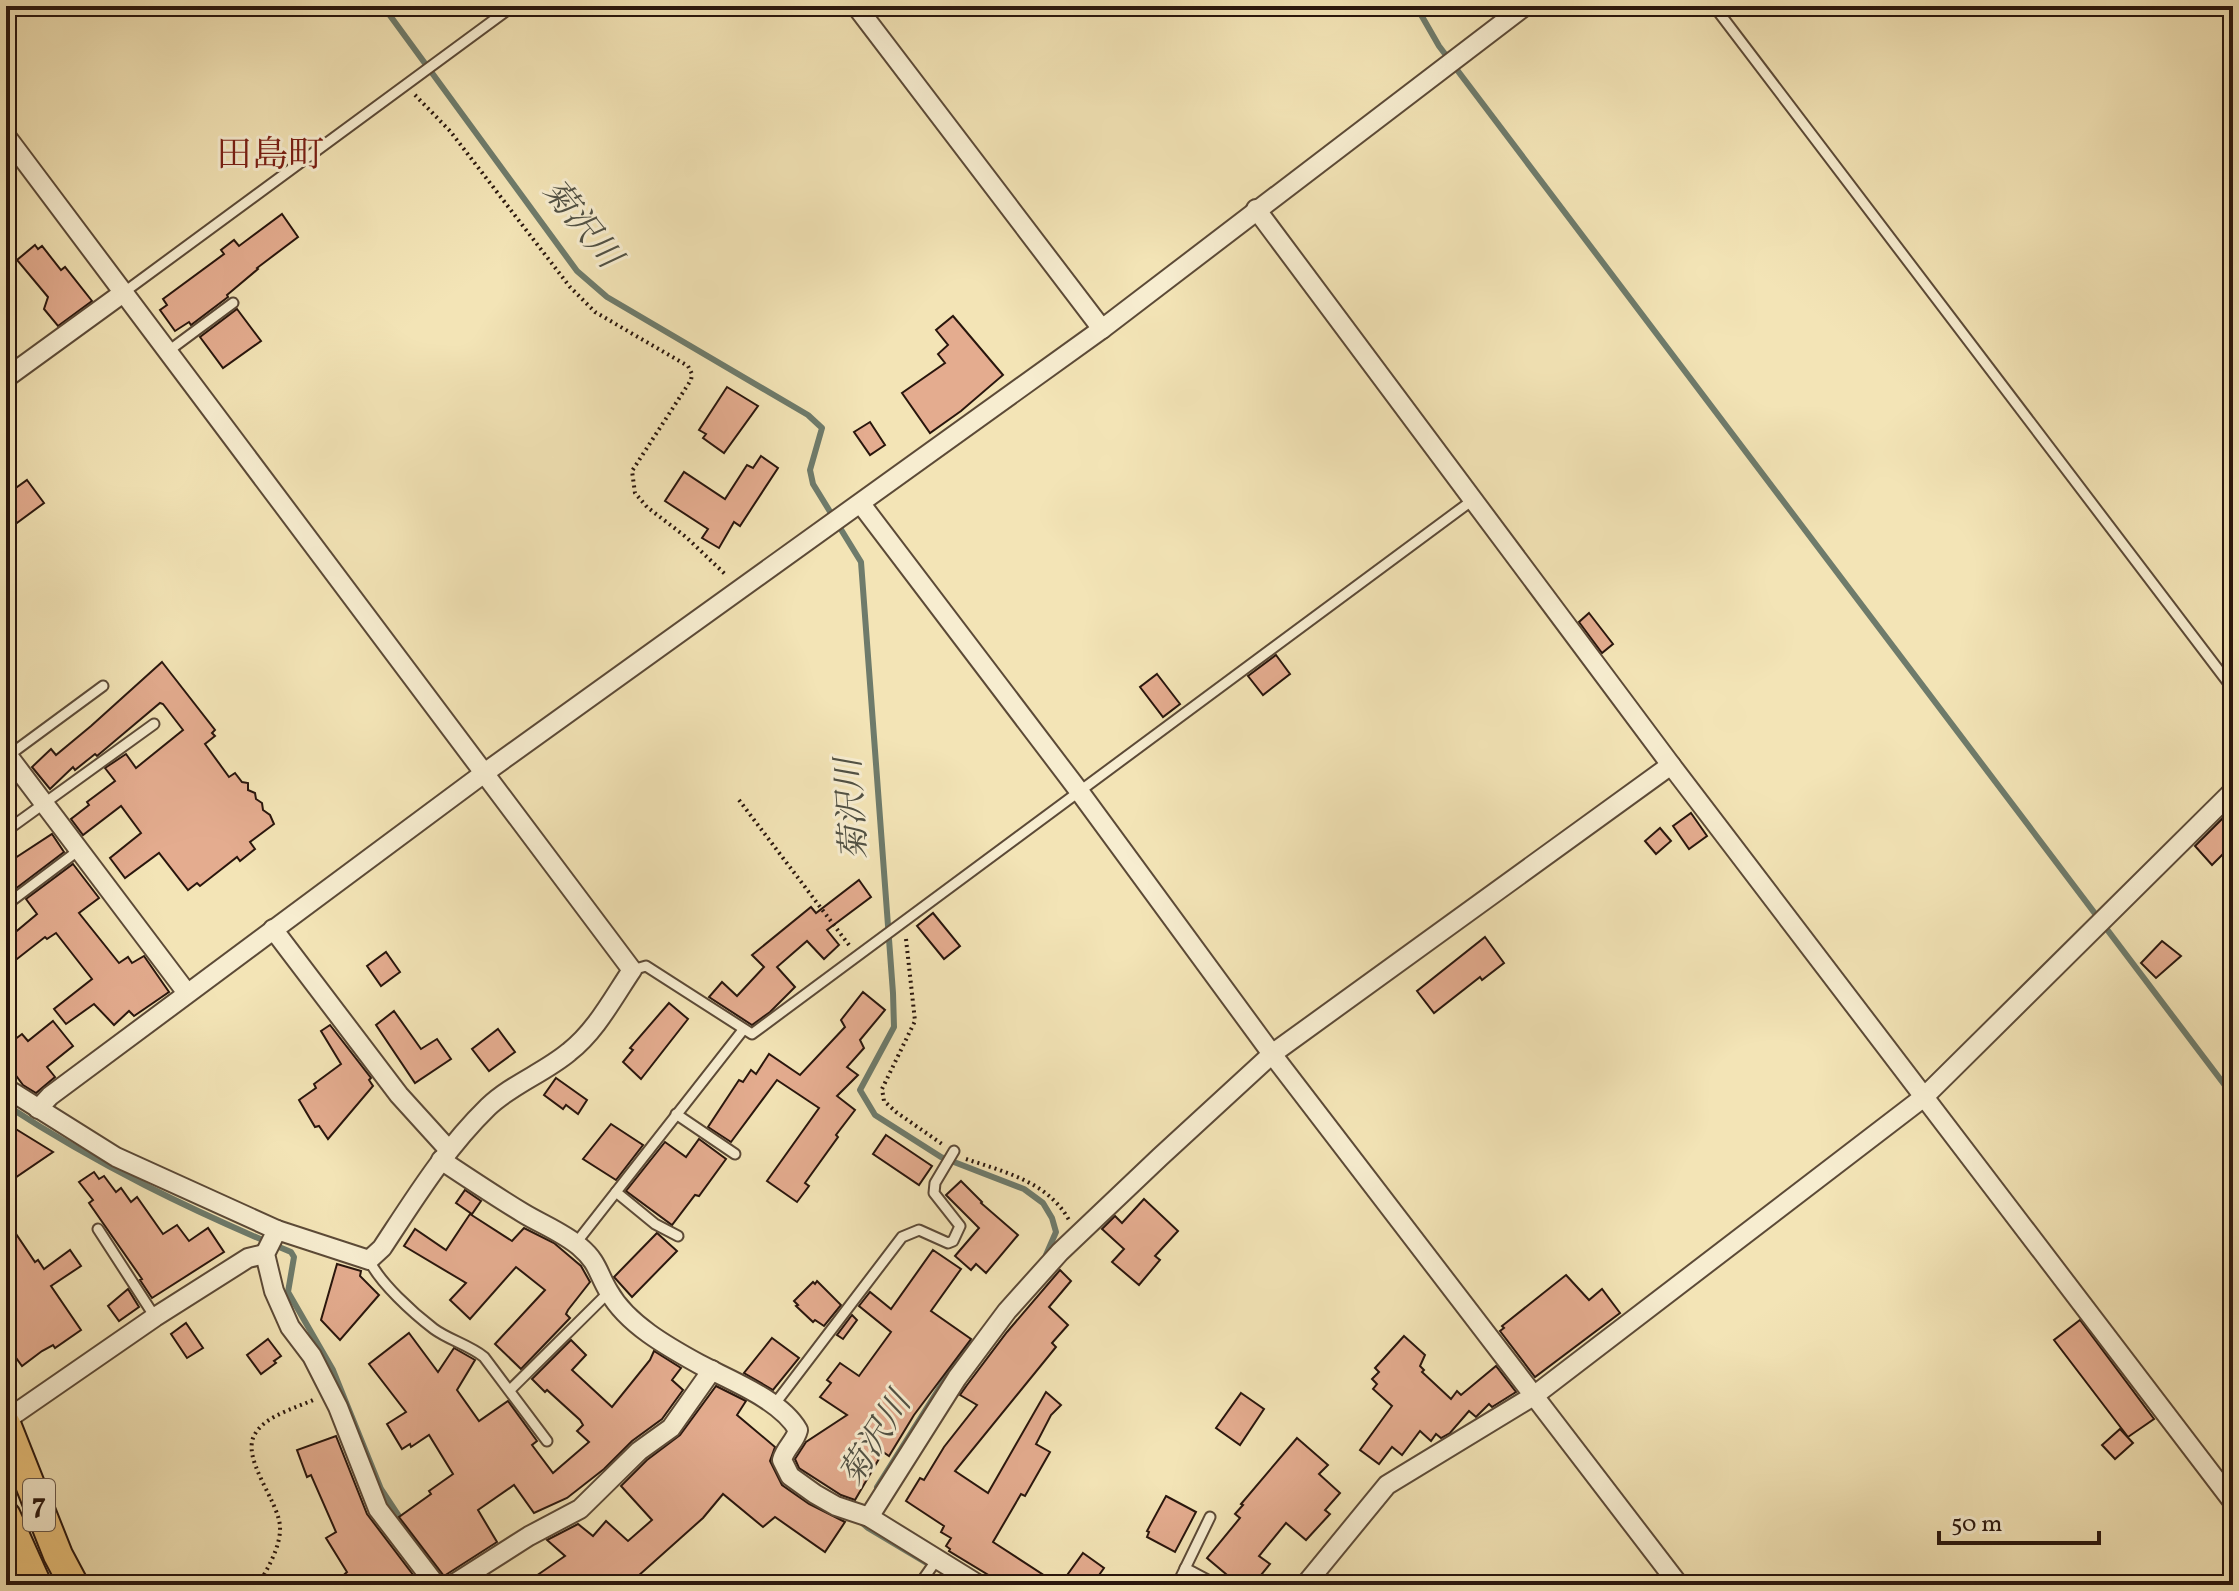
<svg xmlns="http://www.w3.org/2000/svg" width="2239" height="1591" viewBox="0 0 2239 1591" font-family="Vollkorn,'Noto Serif JP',serif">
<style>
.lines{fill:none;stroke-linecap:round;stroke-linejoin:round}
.stream{stroke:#6e7b6b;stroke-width:6}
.building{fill:#e4ac8f;stroke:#29160d;stroke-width:2}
.lane-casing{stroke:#5c4a37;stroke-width:13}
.street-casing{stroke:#5c4a37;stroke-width:22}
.primary-casing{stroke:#29160d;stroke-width:32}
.path{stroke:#29160d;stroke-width:4;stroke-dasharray:2 4;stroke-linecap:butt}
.lane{stroke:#f7edd0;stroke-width:9}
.street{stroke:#f7edd0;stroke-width:18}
.primary{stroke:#eac27b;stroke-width:28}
.labels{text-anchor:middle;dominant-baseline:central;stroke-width:6;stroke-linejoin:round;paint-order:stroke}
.shield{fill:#f7edd0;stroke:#675648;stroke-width:2}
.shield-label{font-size:30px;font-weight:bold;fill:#29160d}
.water-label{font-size:34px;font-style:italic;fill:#515144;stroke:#f7edd0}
.quarter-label{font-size:36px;fill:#7a1f14;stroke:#f7edd0}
</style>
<rect width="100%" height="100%" fill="#f3e4b6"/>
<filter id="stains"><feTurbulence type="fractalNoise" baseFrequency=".0025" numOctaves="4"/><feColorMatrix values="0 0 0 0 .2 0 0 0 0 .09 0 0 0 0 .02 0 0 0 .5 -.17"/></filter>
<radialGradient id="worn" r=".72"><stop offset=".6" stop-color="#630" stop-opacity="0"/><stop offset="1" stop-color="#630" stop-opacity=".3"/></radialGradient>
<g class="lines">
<!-- stream -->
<g class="stream">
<polyline points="383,6 577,271 607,297 808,415 822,428 810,470 813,484 861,562 893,993 894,1027 860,1090 875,1115 941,1157 1024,1189 1043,1203 1052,1218 1056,1232 1046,1255"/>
<polyline points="1416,6 1439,46 2233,1096"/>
<path d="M6 1105C98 1165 190 1210 291 1252L294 1257 288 1292 333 1370 381 1489 420 1548 449 1585"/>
<polyline points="877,1487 952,1368 972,1343"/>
<polyline points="860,1521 868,1528 935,1568"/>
</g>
</g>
<!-- building -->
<g class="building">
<polygon points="282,214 298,237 257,268 258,269 227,295 228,297 191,325 189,322 175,331 160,310 167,305 163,299 224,254 221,250 234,240 239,246"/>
<polygon points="35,245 38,249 42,246 61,270 65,267 92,301 58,326 44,309 48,297 17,260"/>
<polygon points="237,309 261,341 223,368 200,337"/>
<polygon points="953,316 1003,375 961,411 930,433 902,393 945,363 938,354 948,345 936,330"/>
<polygon points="727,387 758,406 724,453 703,438 706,434 699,430"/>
<polygon points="870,422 885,445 870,455 854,432"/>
<polygon points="761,456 778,468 740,526 734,522 719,548 702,538 708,529 665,501 684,472 725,499 747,465 753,468"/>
<polygon points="27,480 44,503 6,531 6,495"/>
<polygon points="1589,613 1613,644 1602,653 1579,622"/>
<polygon points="1276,655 1290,674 1263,695 1248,676"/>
<polygon points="162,662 215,730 212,733 215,736 205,744 229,777 235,773 242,782 248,783 248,790 255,793 256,799 262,803 263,810 270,815 274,824 250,842 255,849 240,861 237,857 200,886 197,883 188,890 159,853 125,878 110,858 141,833 121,806 83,835 71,819 89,805 87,802 115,781 105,768 126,754 136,768 183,730 163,704 160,703 97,756 95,754 75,770 73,767 50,789 32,767 51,749 56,755 91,726"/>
<polygon points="1157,674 1180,704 1163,717 1140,687"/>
<polygon points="1691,813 1707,836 1689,849 1673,826"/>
<polygon points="2222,819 2233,830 2233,844 2212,865 2195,846"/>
<polygon points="1660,828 1671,841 1656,854 1645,841"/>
<polygon points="52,834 64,852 6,896 6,864"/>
<polygon points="73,864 99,898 79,913 119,963 128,957 132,963 144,956 169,992 134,1016 129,1011 114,1025 94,1004 66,1024 54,1009 92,979 56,933 47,939 45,937 17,959 15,957 6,964 6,940 37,914 26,899"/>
<polygon points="859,880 871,897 827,930 839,945 824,959 807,941 777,967 795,987 770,1012 752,1025 709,997 722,982 737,996 764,967 752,955 811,907 816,913"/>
<polygon points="933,913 960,946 944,959 917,926"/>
<polygon points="1485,937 1504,963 1482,980 1480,977 1434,1013 1417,991"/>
<polygon points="2162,941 2181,956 2156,978 2141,963"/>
<polygon points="386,952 400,972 381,986 367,966"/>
<polygon points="863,992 885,1010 860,1040 864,1048 847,1067 858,1075 837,1096 855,1110 836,1135 838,1137 805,1183 809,1186 797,1202 767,1181 819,1108 777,1080 731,1142 708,1127 739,1080 743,1082 751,1070 756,1074 769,1054 800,1075 845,1027 841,1020"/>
<polygon points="669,1003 688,1019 641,1079 623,1062 633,1050 630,1048"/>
<polygon points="394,1011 421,1049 437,1039 451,1059 415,1083 376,1025"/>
<polygon points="53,1021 73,1046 47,1067 55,1077 36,1093 23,1085 6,1062 6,1046 22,1034 28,1041"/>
<polygon points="330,1025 371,1078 369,1080 373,1086 328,1139 319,1126 315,1127 299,1100 316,1088 314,1084 341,1064 321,1031"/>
<polygon points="498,1029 515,1052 489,1071 472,1049"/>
<polygon points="556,1078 587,1100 578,1114 566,1105 563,1109 544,1095"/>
<polygon points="6,1123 53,1152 6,1184"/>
<polygon points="611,1124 643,1145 616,1180 583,1159"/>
<polygon points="886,1135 932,1166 919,1185 873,1154"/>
<polygon points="699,1139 726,1159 699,1196 695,1195 672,1225 626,1191 665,1142 686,1157"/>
<polygon points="94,1172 99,1179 104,1176 116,1192 121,1188 131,1202 137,1197 163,1234 177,1225 189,1241 208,1228 224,1252 152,1298 140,1280 142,1279 89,1203 93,1200 79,1182"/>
<polygon points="961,1181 982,1202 981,1203 1018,1235 986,1273 976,1264 971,1270 955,1256 979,1228 946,1195"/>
<polygon points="465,1190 481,1201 472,1214 456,1203"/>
<polygon points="1144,1199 1178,1231 1155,1256 1160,1260 1139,1285 1112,1262 1124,1249 1102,1229 1115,1216 1122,1223"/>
<polygon points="470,1214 512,1241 524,1228 554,1243 581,1266 590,1282 568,1310 566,1314 570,1318 521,1369 495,1344 545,1290 516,1267 470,1319 450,1300 466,1283 404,1246 415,1229 446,1250"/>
<polygon points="6,1219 35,1262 38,1260 44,1269 70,1250 81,1266 51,1286 81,1330 55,1348 53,1345 42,1351 22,1366 6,1344"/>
<polygon points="657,1233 677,1251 632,1297 614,1277"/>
<polygon points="933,1250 961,1269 931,1311 971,1339 914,1415 889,1456 883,1452 855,1500 841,1495 799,1468 795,1459 806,1442 847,1415 820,1397 831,1383 827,1380 840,1363 859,1376 891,1332 859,1306 870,1292 891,1309"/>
<polygon points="337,1264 361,1271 360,1276 379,1295 340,1340 321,1320"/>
<polygon points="1060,1270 1071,1281 1049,1307 1068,1325 1052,1343 1056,1347 955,1471 988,1493 1046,1392 1061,1405 1051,1415 1036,1444 1050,1452 1025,1496 1021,1494 993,1542 1059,1585 1005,1585 949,1551 950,1549 946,1546 951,1538 941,1532 944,1526 906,1501 920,1478 924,1480 944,1447 977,1405 960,1395 967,1385 1007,1332"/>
<polygon points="1566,1275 1589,1300 1602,1289 1620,1313 1535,1377 1500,1331 1504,1328 1502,1326"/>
<polygon points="817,1281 841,1305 824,1326 815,1320 813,1322 796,1306 798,1305 794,1301 813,1282 815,1284"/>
<polygon points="128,1289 139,1307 119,1321 108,1306"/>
<polygon points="852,1315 857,1320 843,1339 837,1335"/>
<polygon points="2080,1320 2154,1419 2128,1437 2054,1340"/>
<polygon points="186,1323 203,1348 187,1358 171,1334"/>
<polygon points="409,1333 438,1372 454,1348 475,1360 457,1390 479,1421 508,1401 537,1441 532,1445 553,1473 589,1442 577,1431 583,1425 580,1420 547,1390 545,1392 532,1379 571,1340 586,1355 572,1370 612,1407 650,1360 654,1351 681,1368 672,1380 683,1390 662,1419 632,1441 604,1469 567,1498 534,1513 514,1485 478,1510 497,1542 444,1576 399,1517 431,1494 429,1491 453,1474 429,1435 411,1447 410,1444 402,1449 387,1424 406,1412 369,1364"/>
<polygon points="1404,1336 1425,1355 1420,1366 1424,1370 1422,1372 1451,1399 1457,1391 1461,1395 1496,1366 1516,1392 1492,1407 1489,1404 1476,1417 1469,1411 1450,1433 1441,1438 1436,1434 1431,1441 1420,1431 1402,1455 1392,1447 1379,1464 1360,1450 1392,1406 1373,1389 1377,1384 1372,1379 1379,1372 1375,1368"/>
<polygon points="772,1338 799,1358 773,1390 744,1373"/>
<polygon points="268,1339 281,1356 274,1361 276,1363 261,1374 247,1355"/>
<polygon points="716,1386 746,1401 737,1415 775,1447 770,1461 782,1485 809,1504 845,1522 825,1552 775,1517 763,1527 723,1494 703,1518 628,1585 523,1585 565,1556 547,1540 578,1524 593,1536 606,1521 628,1541 652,1520 621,1486 647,1460 680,1435"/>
<polygon points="1241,1393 1264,1409 1240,1445 1216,1428"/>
<polygon points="2120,1429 2133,1443 2115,1459 2102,1445"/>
<polygon points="336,1436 367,1514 417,1580 410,1585 333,1585 347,1572 326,1538 336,1532 311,1475 307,1477 297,1450"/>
<polygon points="1297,1438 1328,1465 1319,1474 1340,1493 1325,1510 1330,1514 1306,1540 1286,1523 1259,1556 1270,1564 1253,1585 1239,1585 1207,1558 1240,1518 1235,1514 1243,1505 1241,1504"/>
<polygon points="1166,1496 1196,1512 1175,1552 1147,1537 1149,1532 1147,1531"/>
<polygon points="1083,1553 1104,1568 1092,1585 1060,1585"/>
</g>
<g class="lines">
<defs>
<g id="lane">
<polyline points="1714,6 2233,689"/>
<polyline points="123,293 513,6"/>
<polyline points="167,352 233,303"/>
<polyline points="8,756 103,686"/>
<polyline points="6,831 154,724"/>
<polyline points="6,905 79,850"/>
<polyline points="632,970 646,966 752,1034 1474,499"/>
<polyline points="676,1114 735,1154"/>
<polyline points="616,1192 655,1224 678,1236"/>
<polyline points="98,1229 155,1317"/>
<polyline points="576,1243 743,1030"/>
<path d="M369 1260C380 1283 413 1313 434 1329 449 1340 469 1345 484 1357L547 1441"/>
<polyline points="510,1390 609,1292"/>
<polyline points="774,1405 902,1237 919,1230 948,1243 953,1241 960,1226 934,1193 935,1183 954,1151"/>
<polyline points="1185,1568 1217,1585"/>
<polyline points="682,1585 689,1581 702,1585"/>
<polyline points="919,1585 938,1558"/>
<polyline points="1177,1585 1210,1517"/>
<polyline points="2220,1585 2233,1575"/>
</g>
<g id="street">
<polyline points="856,6 1102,329"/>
<path d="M6 136 632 970C613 998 596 1031 569 1052 544 1073 512 1084 488 1107 445 1149 415 1198 382 1248L369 1260 277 1230 265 1254 274 1291 290 1327 312 1356 338 1407 378 1509 436 1585"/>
<polyline points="1256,209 1671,765 2233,1502"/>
<polyline points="6,378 123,293"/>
<polyline points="861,504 1079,791 1272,1054 1679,1585"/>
<polyline points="6,753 187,993"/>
<polyline points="273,929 399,1095 448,1149"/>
<polyline points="6,1088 116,1157 277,1230"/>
<polyline points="38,1109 50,1096 483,774 1102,329 1525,6"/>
<path d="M441 1160C468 1178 495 1196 523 1213 541 1224 564 1233 580 1247 598 1262 598 1274 609 1292 627 1324 668 1347 699 1364 729 1380 780 1399 798 1430 795 1442 785 1448 782 1460L790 1476 815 1494 836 1506 869 1517 979 1585"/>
<polyline points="6,1420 155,1317 248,1258 265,1254"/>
<polyline points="869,1517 957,1378 1007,1311 1060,1252 1160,1157 1272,1054 1671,765"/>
<polyline points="452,1585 529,1536 580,1509 639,1451 671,1428 712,1370"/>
<polyline points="1305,1585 1387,1485 1535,1395 1924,1097 2233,791"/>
</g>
<g id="primary">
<polyline points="6,1424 58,1555 74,1585"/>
<polyline points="6,1516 37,1585"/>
</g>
</defs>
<!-- lane casing -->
<use href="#lane" class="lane-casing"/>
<!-- street casing -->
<use href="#street" class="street-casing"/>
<!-- primary casing -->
<use href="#primary" class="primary-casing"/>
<!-- path -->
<g class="path">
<polyline points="415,95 450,131 570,287 595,312 688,366 692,374 691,380 632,471 635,493 647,507 686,537 726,575"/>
<polyline points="739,800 849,945"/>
<polyline points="906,939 915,1021 882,1089 884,1101 896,1112 942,1144"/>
<path d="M966 1159C1005 1172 1048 1182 1069 1220"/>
<path d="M258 1585C267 1570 281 1546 280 1527 279 1501 240 1458 255 1434 265 1416 296 1408 313 1400"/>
</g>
<!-- lane -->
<use href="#lane" class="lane"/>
<!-- street -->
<use href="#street" class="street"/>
<!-- primary -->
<use href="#primary" class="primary"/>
</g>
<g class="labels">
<!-- shield labels -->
<rect class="shield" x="23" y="1479" width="32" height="52" rx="6"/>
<g class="shield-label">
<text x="39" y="1505">7</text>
</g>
<!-- water labels -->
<g class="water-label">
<text transform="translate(580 225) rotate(51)">菊沢川</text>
<text transform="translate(854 809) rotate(-94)">菊沢川</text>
<text transform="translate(877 1440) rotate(-58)">菊沢川</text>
</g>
<!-- quarter labels -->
<g class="quarter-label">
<text x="270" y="157">田島町</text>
</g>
</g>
<!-- margin -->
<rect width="2239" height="1591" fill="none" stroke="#f3e4b6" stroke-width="32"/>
<rect x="8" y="8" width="2223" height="1575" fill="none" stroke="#29160d" stroke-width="4"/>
<rect x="16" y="16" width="2207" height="1559" fill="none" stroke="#29160d" stroke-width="2"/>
<!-- scale -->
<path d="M1939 1531v12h160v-12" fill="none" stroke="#29160d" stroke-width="4"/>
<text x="1951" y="1531" font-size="24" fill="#29160d" stroke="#f7edd0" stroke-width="6" paint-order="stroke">50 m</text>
<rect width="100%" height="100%" filter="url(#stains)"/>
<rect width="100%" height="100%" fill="url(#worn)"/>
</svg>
